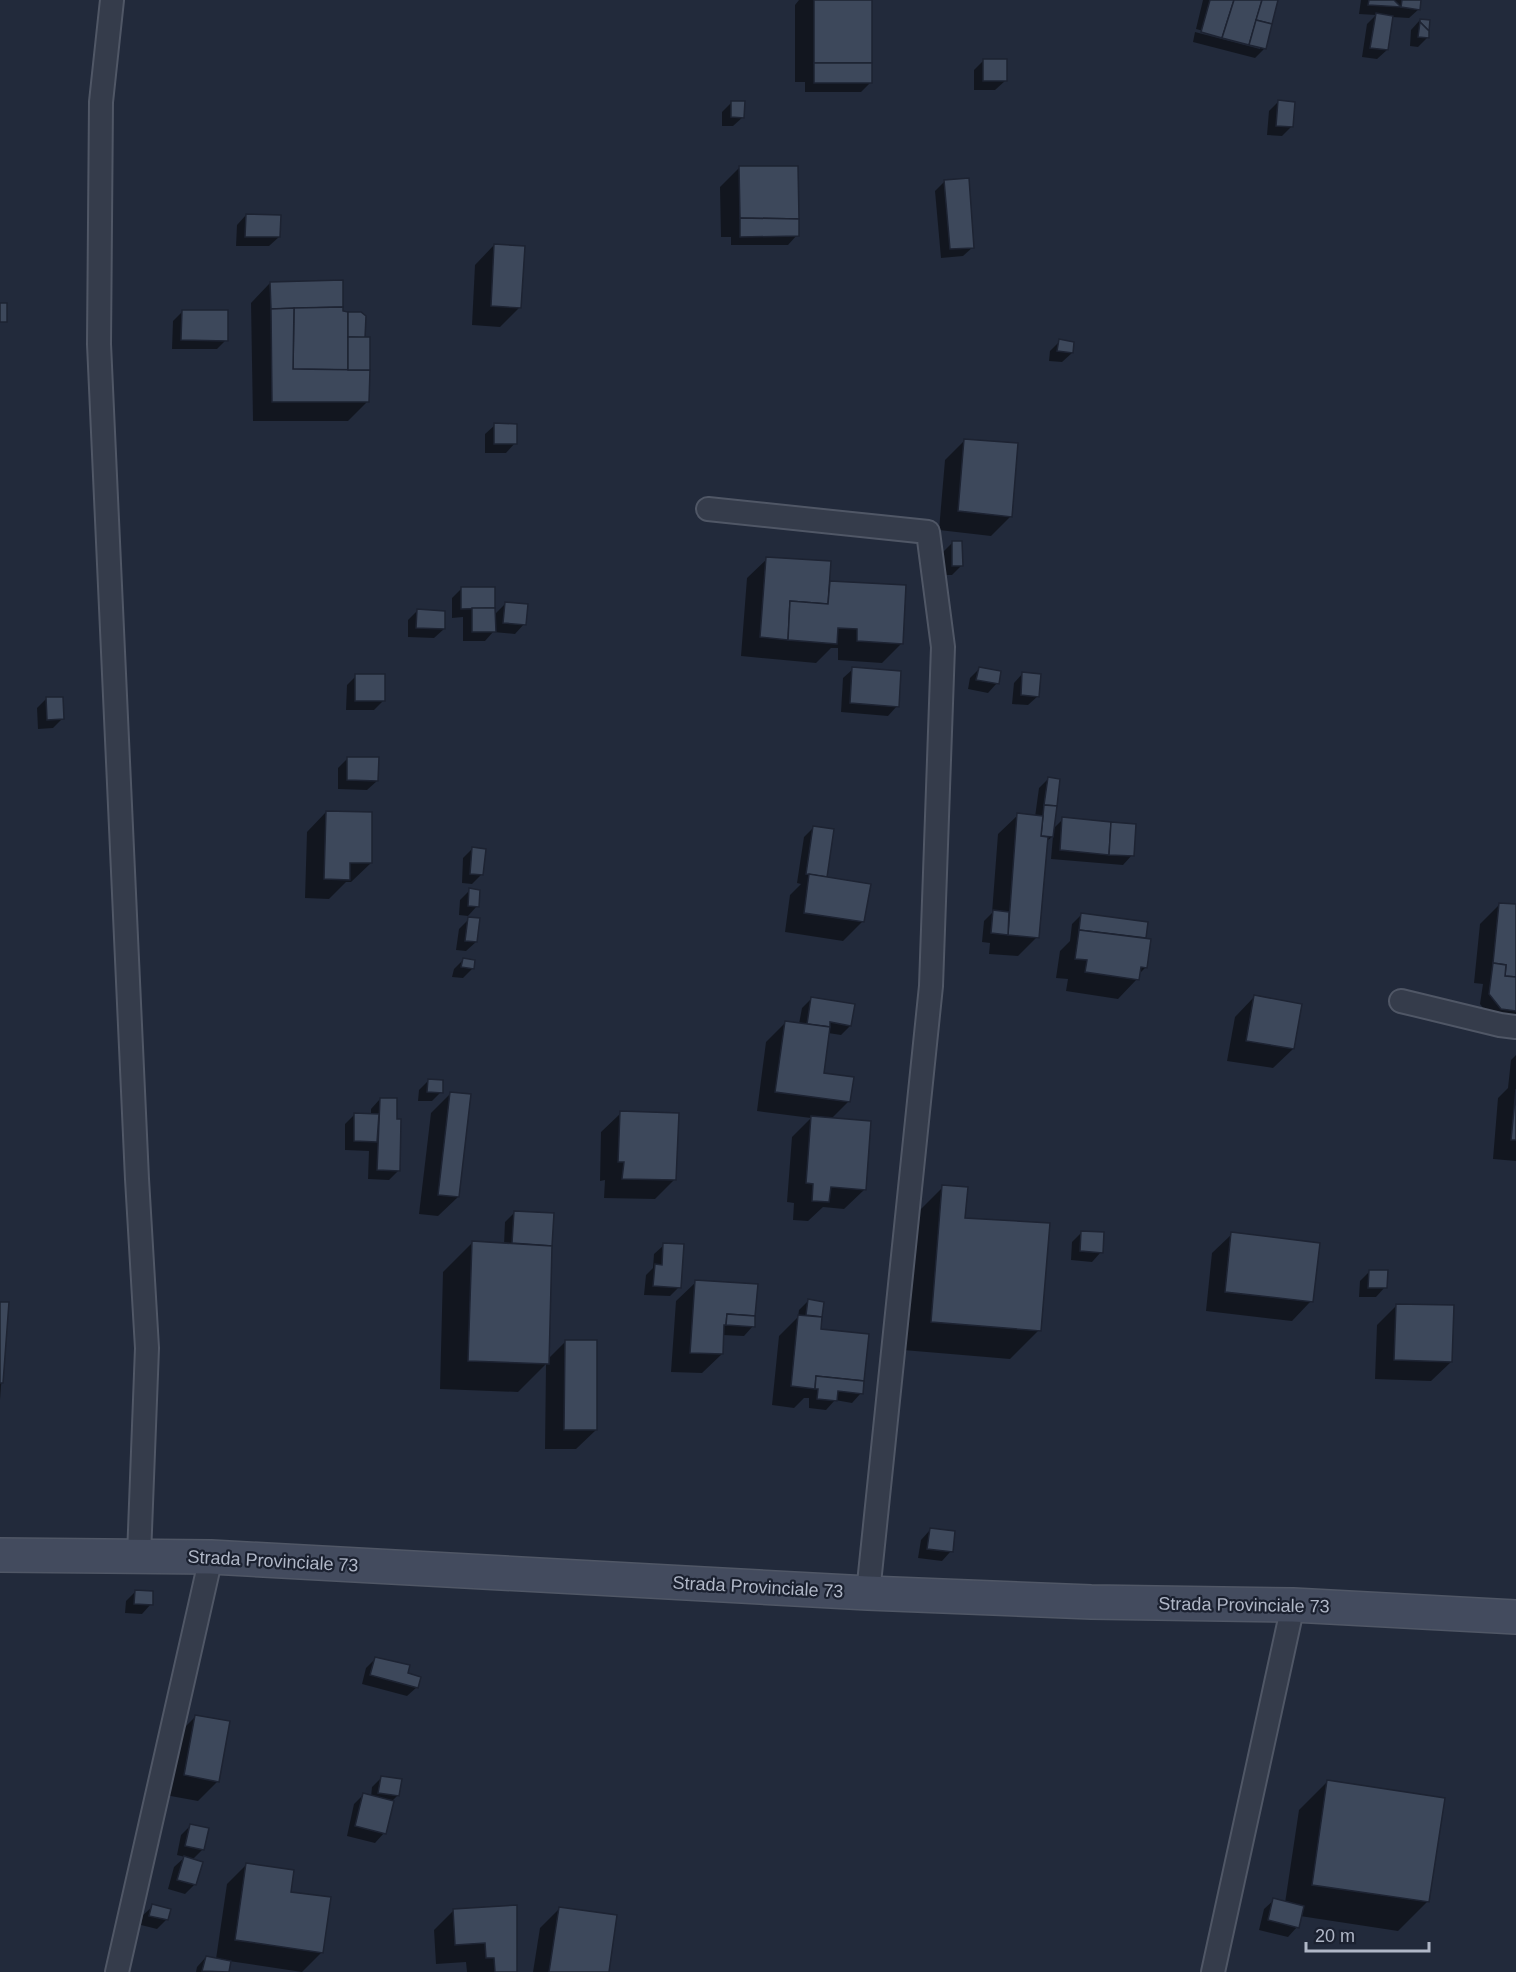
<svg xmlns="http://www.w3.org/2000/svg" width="1516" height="1972" viewBox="0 0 1516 1972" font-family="Helvetica,sans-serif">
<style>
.shadow{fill:#0007}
.building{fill:#3d485b;stroke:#1d2332;stroke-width:1.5}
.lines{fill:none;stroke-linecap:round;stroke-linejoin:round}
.lane-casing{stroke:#505766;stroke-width:26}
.secondary-casing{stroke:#505766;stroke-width:36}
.lane{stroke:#353c4b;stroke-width:22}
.secondary{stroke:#434b5e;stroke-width:33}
.labels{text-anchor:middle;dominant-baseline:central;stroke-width:4.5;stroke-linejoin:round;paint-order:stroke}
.street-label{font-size:18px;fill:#b0b7c7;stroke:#1b2130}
</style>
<rect width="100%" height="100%" fill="#222a3b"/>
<!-- shadow -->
<g class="shadow">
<polygon points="799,0 871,0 871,82 861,92 805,92 805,82 795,82 795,5"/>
<polygon points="1203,0 1276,0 1264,49 1255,58 1193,42 1195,32 1260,49 1260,46 1196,29"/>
<polygon points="1361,0 1420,0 1419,9 1409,18 1392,17 1387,50 1377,59 1362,57 1367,24 1376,15 1359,14"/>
<polygon points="1420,20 1428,37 1418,47 1410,46 1411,30"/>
<polygon points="984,60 1005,81 995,90 974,90 974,70"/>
<polygon points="1279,101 1292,126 1282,136 1267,135 1269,111"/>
<polygon points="731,103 743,117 733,126 722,126 722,112"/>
<polygon points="739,168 797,235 788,245 731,245 731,237 721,237 720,187"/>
<polygon points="945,181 973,247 963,256 941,258 935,191"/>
<polygon points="246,215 279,237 269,246 236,246 237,225"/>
<polygon points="494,245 520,307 500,327 472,325 475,265"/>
<polygon points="270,283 342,312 364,339 368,401 348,421 253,421 251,303"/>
<polygon points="183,311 226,340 217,349 172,349 173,321"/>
<polygon points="1060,341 1072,353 1062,362 1049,361 1050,351"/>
<polygon points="495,425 515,443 506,453 485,453 485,434"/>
<polygon points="965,440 1011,516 991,536 939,530 945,460"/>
<polygon points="952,543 961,566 952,575 943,575 943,552"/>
<polygon points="767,559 828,583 904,586 902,643 882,663 838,660 838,648 831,648 816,663 741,656 747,578"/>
<polygon points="461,589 494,615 505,604 524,624 515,634 493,632 485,641 463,641 463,617 452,618 452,598"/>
<polygon points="417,611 444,629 434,638 408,637 408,620"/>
<polygon points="980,668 997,683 988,693 968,689 970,678"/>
<polygon points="853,669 897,706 888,716 841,712 843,678"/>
<polygon points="1023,673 1038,696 1028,705 1012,704 1014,683"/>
<polygon points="356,676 383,701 374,710 346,710 347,685"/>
<polygon points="46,699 62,719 53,728 38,729 37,708"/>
<polygon points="348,758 377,781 367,790 338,789 338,768"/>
<polygon points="1048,779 1053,829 1063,819 1132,855 1123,865 1051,859 1053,836 1046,842 1037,937 1018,956 989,954 990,943 982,942 984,921 992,913 998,834 1018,815 1035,817 1039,788"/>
<polygon points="326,812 371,863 351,882 346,882 329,899 305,898 307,832"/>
<polygon points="814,827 826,878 863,921 843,941 785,932 790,895 801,884 797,883 804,837"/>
<polygon points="472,849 482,874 472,884 462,883 463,858"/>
<polygon points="470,890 477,906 468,916 459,915 460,900"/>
<polygon points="1500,904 1516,906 1516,1021 1491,1018 1480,1004 1483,984 1474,983 1480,924"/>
<polygon points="1081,915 1144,937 1142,939 1146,967 1138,975 1137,979 1118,999 1066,991 1068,979 1056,978 1060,951 1070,941 1072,924"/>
<polygon points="469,919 476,942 466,951 456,950 459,929"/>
<polygon points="463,960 472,969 463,978 452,977 454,969"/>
<polygon points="1254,997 1293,1049 1273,1068 1227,1061 1235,1017"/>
<polygon points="811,999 850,1026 841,1035 828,1033 823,1074 849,1101 831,1119 864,1190 844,1209 823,1207 808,1221 793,1220 794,1203 787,1202 792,1137 811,1118 757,1111 766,1042 786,1022 799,1024 802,1008"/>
<polygon points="1516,1055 1516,1161 1493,1159 1498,1098 1508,1088 1511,1060"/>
<polygon points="428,1081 441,1092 432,1101 418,1101 419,1090"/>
<polygon points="451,1093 458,1197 438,1216 419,1214 431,1113"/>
<polygon points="380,1099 399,1170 389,1180 368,1179 369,1151 345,1150 345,1124 355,1114 371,1115 371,1109"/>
<polygon points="621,1113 675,1179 655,1199 604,1198 605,1180 600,1181 601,1132"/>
<polygon points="943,1187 1039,1330 1010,1359 903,1350 914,1216"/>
<polygon points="514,1213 552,1214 547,1360 566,1341 596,1430 576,1449 545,1449 546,1364 518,1392 440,1389 443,1272 472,1243 504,1245 505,1222"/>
<polygon points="1082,1232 1101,1252 1092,1262 1071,1260 1072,1242"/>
<polygon points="1232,1234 1311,1301 1292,1321 1206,1311 1212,1253"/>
<polygon points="664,1245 679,1287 670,1296 644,1295 646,1275 653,1268 654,1254"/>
<polygon points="1370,1271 1385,1287 1376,1297 1359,1297 1360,1281"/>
<polygon points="696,1282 753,1326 744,1336 722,1335 722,1354 702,1373 671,1372 676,1301"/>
<polygon points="809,1300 821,1316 819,1318 819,1331 861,1393 852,1403 835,1400 826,1410 809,1408 809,1398 804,1398 794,1408 772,1405 779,1336 798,1317 799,1310"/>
<polygon points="0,1303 7,1304 0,1400"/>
<polygon points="1397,1305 1451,1362 1431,1381 1375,1379 1377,1325"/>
<polygon points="930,1530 951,1551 942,1561 918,1558 921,1540"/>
<polygon points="135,1592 151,1604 142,1614 125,1613 126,1601"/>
<polygon points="376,1658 406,1674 417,1687 407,1696 362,1684 366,1668"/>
<polygon points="196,1716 217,1782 198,1801 165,1795 176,1736"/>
<polygon points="382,1777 397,1796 392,1801 384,1833 375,1843 347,1836 354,1804 363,1795 371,1797 372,1787"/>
<polygon points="1328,1781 1427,1902 1398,1931 1300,1916 1297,1927 1288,1937 1259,1930 1264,1909 1274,1900 1285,1903 1299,1810"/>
<polygon points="190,1826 203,1849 192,1860 195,1884 185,1894 168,1889 174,1867 185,1857 177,1855 181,1835"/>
<polygon points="246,1865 290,1893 322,1952 302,1972 229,1961 227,1972 196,1972 197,1967 206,1957 216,1959 227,1884"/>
<polygon points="153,1906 169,1910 166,1920 157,1929 141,1925 143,1915"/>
<polygon points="560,1908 607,1972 533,1972 540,1928"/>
<polygon points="454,1910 516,1972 467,1972 466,1962 436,1964 434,1930"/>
</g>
<!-- building -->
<g class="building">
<rect x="814" y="0" width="58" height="63"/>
<polygon points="1210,0 1234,0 1222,38 1201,32"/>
<polygon points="1234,0 1262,0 1249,45 1222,38"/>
<polygon points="1262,0 1278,0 1272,24 1256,20"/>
<polygon points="1369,0 1394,0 1401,7 1368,5"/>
<polygon points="1402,0 1421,0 1420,10 1401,7"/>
<polygon points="1376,13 1393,16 1388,50 1370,48"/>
<polygon points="1420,19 1430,20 1429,31 1420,22"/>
<polygon points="1256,20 1272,24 1266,49 1249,45"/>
<polygon points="1420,22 1429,31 1429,38 1418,37"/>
<rect x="983" y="59" width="24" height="22"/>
<rect x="814" y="63" width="58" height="20"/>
<polygon points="1278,100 1295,102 1293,127 1276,126"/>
<polygon points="731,101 745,101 744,118 731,117"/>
<polygon points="739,166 798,166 799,219 740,218"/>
<polygon points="969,178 974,248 950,249 944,180"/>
<polygon points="246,214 281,215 280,237 245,237"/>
<polygon points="740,218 799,219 799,236 740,237"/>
<polygon points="494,244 525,246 521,308 491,306"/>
<polygon points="343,280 343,307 271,309 270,282"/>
<rect x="0" y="303" width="7" height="19"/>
<polygon points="343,307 343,311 348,312 348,370 293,369 294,308"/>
<polygon points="294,308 293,369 370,370 369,402 272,402 271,309"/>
<polygon points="182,310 228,310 228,341 181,340"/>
<polygon points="348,312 361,312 366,316 365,338 348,337"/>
<rect x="348" y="337" width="22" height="33"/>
<polygon points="1059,339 1074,342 1073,353 1057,351"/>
<polygon points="494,423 517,424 517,444 494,444"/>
<polygon points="964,439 1018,443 1012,517 958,511"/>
<polygon points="952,541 962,541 963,566 952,566"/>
<polygon points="766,557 831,561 828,604 790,601 788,640 760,637"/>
<polygon points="830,581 906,585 903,644 857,641 857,629 838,628 837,644 788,640 790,601 828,604"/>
<polygon points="461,587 495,587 495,608 461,609"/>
<polygon points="505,602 528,604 526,625 503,623"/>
<polygon points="472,608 495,608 496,632 472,632"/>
<polygon points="417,609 445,611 445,629 416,628"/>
<polygon points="852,667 901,671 899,707 850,703"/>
<polygon points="979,667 1001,671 999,684 976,680"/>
<polygon points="1022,672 1041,674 1039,697 1021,695"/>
<rect x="355" y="674" width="30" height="27"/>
<polygon points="46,697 63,697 64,719 47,720"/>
<polygon points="347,757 379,757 378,781 347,780"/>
<polygon points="1048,777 1060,779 1057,806 1044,805"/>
<polygon points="1044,805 1057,806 1053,837 1041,836"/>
<polygon points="326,811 372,812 372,863 350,863 350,880 324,879"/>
<polygon points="1017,813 1043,816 1041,836 1048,837 1039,938 1008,935"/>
<polygon points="1062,817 1111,822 1109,855 1060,850"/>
<polygon points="1111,822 1136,824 1134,856 1109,855"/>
<polygon points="813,826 834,829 827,877 806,874"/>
<polygon points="472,847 486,849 483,875 470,874"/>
<polygon points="809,874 871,884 864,922 804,913"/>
<polygon points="469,888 480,890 479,907 468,906"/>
<polygon points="1499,903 1516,904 1516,977 1505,976 1506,965 1493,963"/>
<polygon points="993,910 1009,912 1008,935 991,933"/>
<polygon points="1081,913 1148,922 1146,938 1079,930"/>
<polygon points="468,917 480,918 477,942 465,941"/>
<polygon points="1079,930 1151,939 1147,968 1141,967 1139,980 1085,972 1087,960 1075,959"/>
<polygon points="463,958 475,960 474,969 461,967"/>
<polygon points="1493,963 1506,965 1505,976 1516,977 1516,1011 1501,1009 1489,994"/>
<polygon points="1254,995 1302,1004 1294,1049 1246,1041"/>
<polygon points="811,997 855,1004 851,1026 830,1022 830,1027 807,1024"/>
<polygon points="785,1021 830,1027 824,1073 854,1077 850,1102 775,1092"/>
<polygon points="428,1079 443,1080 443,1093 427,1092"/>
<polygon points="1516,1089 1516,1140 1511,1140"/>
<polygon points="450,1092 471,1094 459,1197 438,1195"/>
<polygon points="380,1098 397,1098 397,1119 401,1119 400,1171 377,1170"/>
<polygon points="620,1111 679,1113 676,1180 622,1179 624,1162 618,1162"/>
<polygon points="354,1113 379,1114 377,1142 354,1141"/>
<polygon points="811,1116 871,1121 866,1190 831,1187 829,1202 812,1201 813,1184 806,1183"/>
<polygon points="942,1185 968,1187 965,1218 1050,1223 1041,1331 931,1322"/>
<polygon points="514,1211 554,1213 552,1246 512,1243"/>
<polygon points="1081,1231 1104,1232 1103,1253 1080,1251"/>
<polygon points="1231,1232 1320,1243 1313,1302 1225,1292"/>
<polygon points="472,1241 552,1246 549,1364 468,1361"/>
<polygon points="663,1243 684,1244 681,1288 653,1286 655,1264 662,1265"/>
<polygon points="1369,1270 1388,1270 1387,1288 1368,1288"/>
<polygon points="695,1280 758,1284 755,1316 727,1314 726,1325 724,1325 723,1354 690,1353"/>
<polygon points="808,1299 824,1302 822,1317 806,1315"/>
<polygon points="0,1302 9,1302 3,1383 0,1383"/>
<polygon points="1396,1304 1454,1305 1452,1362 1394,1360"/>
<polygon points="727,1314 755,1316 755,1327 726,1325"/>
<polygon points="798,1315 822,1317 821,1329 869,1334 864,1381 816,1376 815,1389 791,1386"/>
<polygon points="565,1340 597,1340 597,1430 564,1430"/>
<polygon points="816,1376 864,1381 863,1394 838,1391 837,1401 817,1399 818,1389 815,1389"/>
<polygon points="930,1528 955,1531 953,1552 927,1549"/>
<polygon points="135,1590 153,1591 153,1605 134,1604"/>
<polygon points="375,1657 410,1665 408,1673 421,1677 418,1688 370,1675"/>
<polygon points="195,1715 230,1721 219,1782 184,1775"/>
<polygon points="381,1776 402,1779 399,1796 378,1793"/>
<polygon points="1327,1780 1445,1798 1429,1902 1312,1885"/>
<polygon points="363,1793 394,1801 386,1834 355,1826"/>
<polygon points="190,1824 209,1828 204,1850 185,1846"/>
<polygon points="184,1856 203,1862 196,1885 177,1880"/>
<polygon points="246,1863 294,1870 291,1892 331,1897 323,1953 235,1940"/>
<polygon points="1273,1898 1304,1906 1299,1928 1268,1920"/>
<polygon points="152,1904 171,1909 168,1920 149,1916"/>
<polygon points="517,1905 517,1972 495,1972 494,1958 486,1958 485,1943 455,1945 453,1909"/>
<polygon points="559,1907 617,1915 609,1972 549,1972"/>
<polygon points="206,1956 231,1961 229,1972 202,1971"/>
</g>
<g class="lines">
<defs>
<g id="lane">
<polyline points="112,0 101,102 99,344 137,1179 147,1348 139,1556"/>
<polyline points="708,509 928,532 943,647 931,986 868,1593"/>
<polyline points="1401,1001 1500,1025 1516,1027"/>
<polyline points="117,1972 211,1557"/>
<polyline points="1213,1972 1293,1605"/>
</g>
<polyline id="secondary" points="0,1555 211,1557 868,1593 1091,1602 1293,1605 1516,1617"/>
</defs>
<!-- lane casing -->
<use href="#lane" class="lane-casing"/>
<!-- secondary casing -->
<use href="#secondary" class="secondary-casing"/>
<!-- lane -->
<use href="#lane" class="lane"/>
<!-- secondary -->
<use href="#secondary" class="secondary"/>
</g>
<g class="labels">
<!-- street labels -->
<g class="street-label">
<text transform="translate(273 1561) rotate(3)">Strada Provinciale 73</text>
<text transform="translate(758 1587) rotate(3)">Strada Provinciale 73</text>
<text transform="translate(1244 1605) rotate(1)">Strada Provinciale 73</text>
</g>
</g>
<!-- scale -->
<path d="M1306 1942v9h123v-9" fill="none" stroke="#b0b7c7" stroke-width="3"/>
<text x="1315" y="1942" font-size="18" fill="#b0b7c7" stroke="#1b2130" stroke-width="4.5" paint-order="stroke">20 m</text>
</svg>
